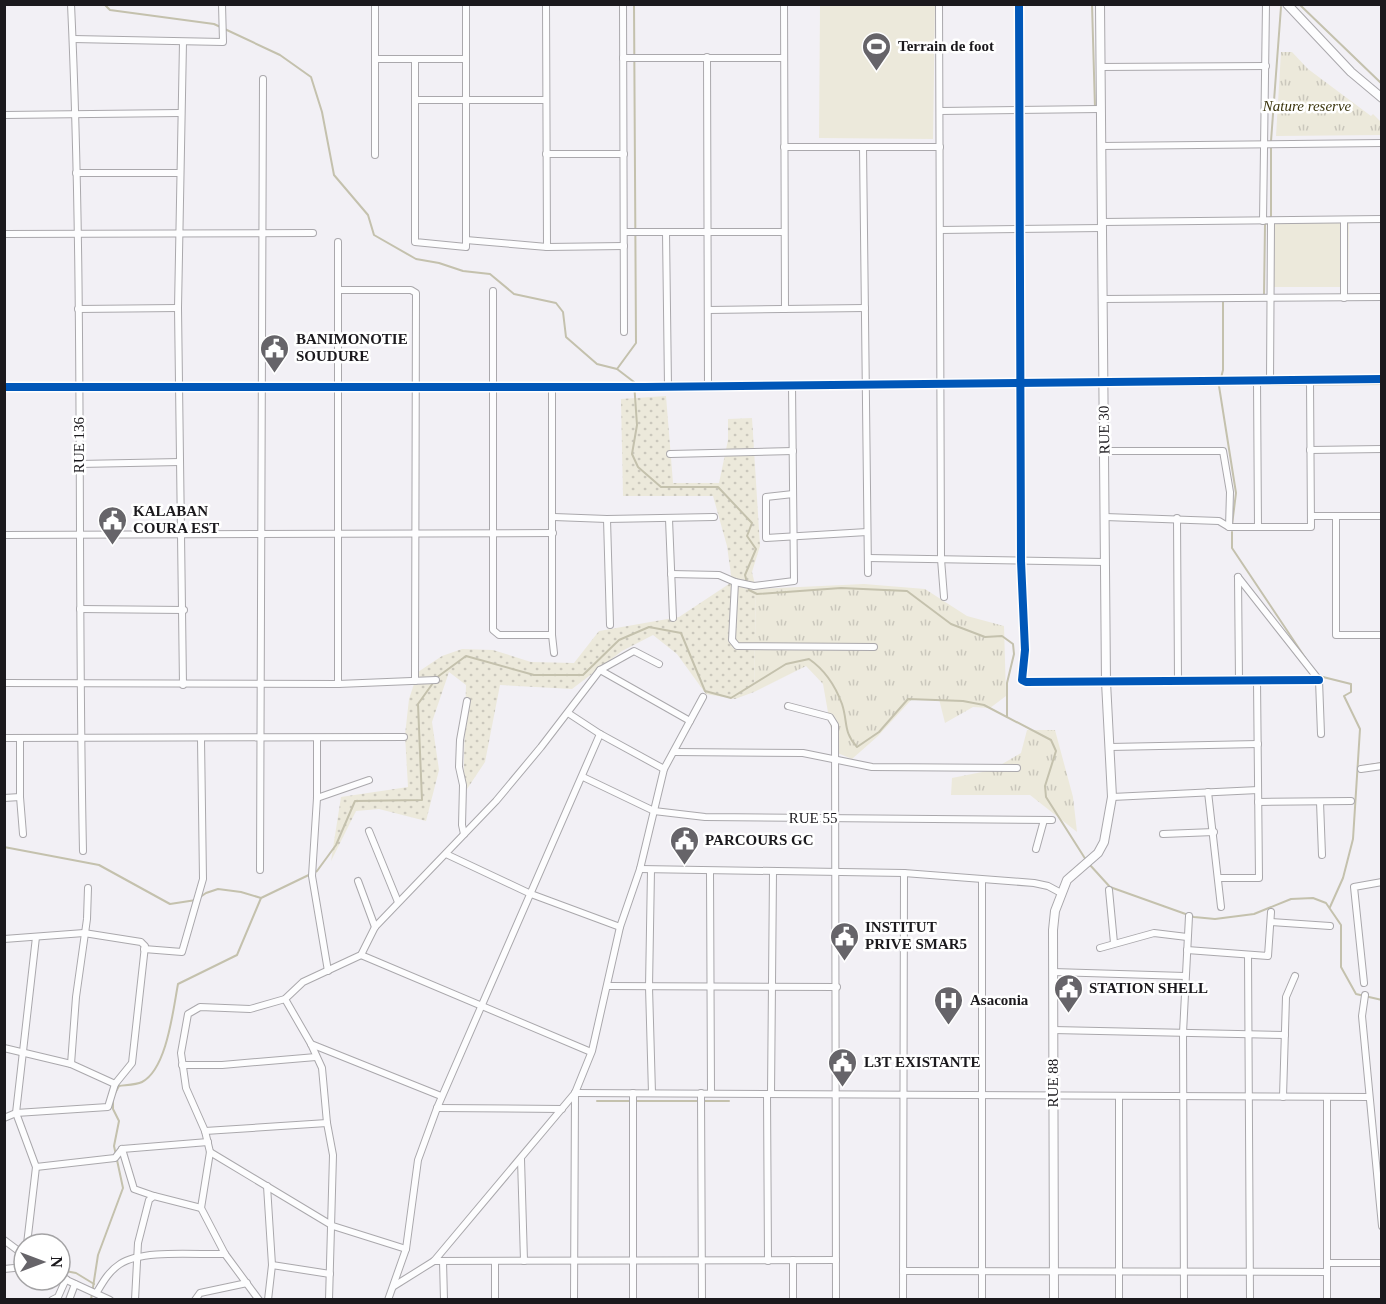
<svg xmlns="http://www.w3.org/2000/svg" width="1386" height="1304" viewBox="0 0 1386 1304" font-family="'Times New Roman',serif">
<style>
.grass{fill:url(#grass-dots)}
.park{fill:url(#park-tufts)}
.pitch{fill:#ece9db}
.lines{fill:none;stroke-linecap:round;stroke-linejoin:round}
.stream{stroke:#c4c1ad;stroke-width:2}
.street-casing{stroke:#aaa8ac;stroke-width:8}
.secondary-casing{stroke:#aaa8ac;stroke-width:10}
.street{stroke:#fdfdfe;stroke-width:6}
.secondary{stroke:#fdfdfe;stroke-width:8}
.cycleway-casing{stroke:#fff;stroke-width:11}
.cycleway{stroke:#0057b8;stroke-width:8}
.labels{text-anchor:middle;dominant-baseline:central;stroke-width:5;stroke-linejoin:round;paint-order:stroke}
.poi-label{font-size:15px;font-weight:bold;fill:#1b191d;stroke:#fff;text-anchor:start}
.park-label{font-size:15px;font-style:italic;fill:#3a340c;stroke:#fff}
.street-label{font-size:15px;fill:#1b191d;stroke:#fff}
</style>
<defs>
<pattern id="grass-dots" width="8" height="8" patternUnits="userSpaceOnUse" patternTransform="scale(1.5)"><rect width="8" height="8" fill="#ece9db"/><path d="M2 2h.1M6 6h.1" fill="none" stroke="#cac7bc" stroke-width="1.8" stroke-linecap="round"/></pattern>
<pattern id="park-tufts" width="24" height="20" patternUnits="userSpaceOnUse" patternTransform="scale(1.5)"><rect width="24" height="20" fill="#ece9db"/><path d="M3 7l-1-3M5 7V3M7 7l1-3M15 17l-1-3M17 17v-4M19 17l1-3" fill="none" stroke="#cac7bc"/></pattern>
</defs>
<rect width="100%" height="100%" fill="#f2f0f5"/>
<!-- grass -->
<polygon class="grass" points="666,396 673,483 719,483 728,440 728,419 752,418 760,546 752,572 756,589 754,692 735,699 706,694 677,654 653,635 622,651 572,689 500,685 485,762 463,795 466,685 449,672 432,722 439,770 426,821 379,809 356,811 331,861 341,797 408,787 405,735 409,699 418,672 442,656 462,649 493,650 531,662 574,663 599,631 679,617 732,582 727,546 713,496 623,496 621,399"/>
<!-- park -->
<g class="park">
<polygon points="1281,52 1292,52 1308,69 1371,116 1373,114 1381,122 1381,135 1276,136"/>
<polygon points="864,584 925,589 967,616 1004,626 1006,696 990,708 973,707 945,723 939,699 912,699 878,736 852,759 835,752 823,684 806,666 754,692 756,589"/>
<polygon points="1027,730 1055,730 1073,797 1077,832 1030,795 951,795 952,778 992,770 1021,753"/>
</g>
<!-- pitch -->
<g class="pitch">
<polygon points="820,5 935,5 933,139 819,138"/>
<polygon points="1272,222 1349,222 1348,287 1272,287"/>
</g>
<g class="lines">
<!-- stream -->
<g class="stream">
<polyline points="104,4 110,10 214,24 280,55 311,77 322,112 334,175 368,215 374,235 416,259 439,263 463,271 490,274 514,294 556,303 563,312 566,337 597,364 617,369 634,382 637,425 632,454 638,467 661,487 718,487 752,523 747,536 756,549 745,575 749,590 757,594 841,588 907,591 951,624 985,637 1002,636 1013,644 1014,654 1007,683 1007,717"/>
<polyline points="1092,4 1095,108"/>
<polyline points="1299,4 1382,84"/>
<polyline points="1264,296 1265,225 1271,216 1271,141 1281,7"/>
<polyline points="1232,301 1223,301 1223,370 1219,386 1236,493 1232,525"/>
<polyline points="617,369 636,343 634,4"/>
<polyline points="1108,386 1382,384"/>
<polyline points="1232,532 1232,548 1308,662"/>
<polyline points="1319,676 1351,684 1351,692 1344,696 1360,729 1353,839 1343,878 1330,907"/>
<path d="M436 678 466 656 534 675H583L619 640 649 627 681 633 705 691 731 698 786 664 809 659C825 670 835 685 842 704 848 722 843 732 857 747L879 732 908 699 963 701 984 705 1051 740 1056 751 1045 786 1046 797 1086 860"/>
<polyline points="1358,767 1382,763"/>
<polyline points="4,847 99,865 170,904 196,900 206,893 218,889 241,892 261,898"/>
<polyline points="1090,865 1110,887 1194,917 1215,919 1254,914 1291,899 1313,898 1326,903 1341,925 1341,967 1356,994 1382,1000"/>
<path d="M114 1095 119 1086C126 1085 136 1085 142 1082 167 1069 173 1010 178 984L237 955 261 898 317 871 336 845 355 801 422 800 418 704 433 683"/>
<polyline points="597,1101 729,1101"/>
<polyline points="60,1270 76,1273 94,1284"/>
<polyline points="91,1300 98,1255 123,1188 114,1146 119,1121 113,1109 113,1101"/>
</g>
<defs>
<g id="street">
<path d="M71 4C84 286 77 569 83 851"/>
<polyline points="375,4 375,155"/>
<polyline points="546,4 547,247"/>
<polyline points="623,4 624,332"/>
<polyline points="784,4 785,309"/>
<polyline points="939,4 941,559 944,597"/>
<polyline points="1019,4 1021,561 1025,650 1022,680 1026,682 1319,680"/>
<polyline points="73,39 223,42 222,4"/>
<polyline points="183,42 178,308 183,685"/>
<polyline points="707,57 708,385"/>
<polyline points="623,58 784,58"/>
<polyline points="375,59 466,59"/>
<polyline points="415,59 415,242 466,247 466,4"/>
<polyline points="1100,67 1266,66"/>
<polyline points="415,100 546,100"/>
<polyline points="940,111 1100,109"/>
<polyline points="4,115 180,113"/>
<polyline points="1101,146 1382,143"/>
<polyline points="784,147 940,147"/>
<polyline points="863,147 868,573"/>
<polyline points="546,154 624,154"/>
<polyline points="76,173 179,173"/>
<polyline points="1263,221 1266,4"/>
<polyline points="1102,222 1382,219"/>
<polyline points="940,230 1102,228"/>
<polyline points="624,232 784,232"/>
<polyline points="666,232 668,386"/>
<polyline points="4,234 313,233"/>
<polyline points="466,240 547,247 624,246"/>
<polyline points="338,242 338,684"/>
<polyline points="338,290 411,290 416,293 415,681"/>
<polyline points="493,291 493,630 499,635 552,635 554,653"/>
<polyline points="1344,298 1344,220"/>
<polyline points="1103,299 1382,297"/>
<polyline points="78,309 178,308"/>
<polyline points="708,310 865,308"/>
<polyline points="1257,381 1258,527"/>
<polyline points="1270,381 1271,221"/>
<polyline points="552,386 552,635"/>
<polyline points="4,387 645,387 1382,379"/>
<polyline points="1310,450 1382,449"/>
<polyline points="1104,451 1223,451 1230,492 1229,527"/>
<polyline points="670,454 793,451"/>
<polyline points="79,464 180,462"/>
<polyline points="793,494 766,497 766,538 867,532"/>
<polyline points="1311,516 1382,516"/>
<polyline points="1336,516 1336,635 1382,635"/>
<polyline points="554,517 607,519 714,517"/>
<polyline points="1105,517 1219,521 1229,527 1311,527 1310,381"/>
<polyline points="1177,518 1178,682"/>
<polyline points="607,519 610,625"/>
<polyline points="669,519 673,618"/>
<polyline points="4,535 553,533"/>
<polyline points="868,558 1105,562"/>
<polyline points="671,574 719,575 735,582 754,586 794,581 792,385"/>
<polyline points="1238,577 1319,680 1321,734"/>
<polyline points="1238,577 1239,681"/>
<polyline points="735,582 732,640 737,646 874,647"/>
<polyline points="80,609 184,610"/>
<polyline points="600,670 690,721"/>
<polyline points="4,683 338,684 436,680"/>
<polyline points="788,706 830,717 835,725 836,1300"/>
<polyline points="568,713 600,734 664,769"/>
<polyline points="4,738 404,737"/>
<polyline points="20,738 20,797 23,834"/>
<polyline points="317,739 317,798 312,876 328,971"/>
<polyline points="1110,747 1258,744"/>
<polyline points="674,752 803,753 872,767 1017,768"/>
<polyline points="1361,769 1382,766"/>
<polyline points="583,777 654,811 705,817 1052,820"/>
<polyline points="1208,792 1221,907"/>
<polyline points="1112,797 1258,790"/>
<polyline points="4,798 20,797"/>
<polyline points="317,798 369,780"/>
<polyline points="1258,802 1351,801"/>
<polyline points="1320,802 1322,855"/>
<polyline points="369,831 398,902"/>
<polyline points="464,834 462,825 463,785 459,767 460,740 467,701"/>
<polyline points="1163,834 1214,832"/>
<polyline points="1036,849 1044,820"/>
<polyline points="446,854 531,894 620,927"/>
<polyline points="640,869 904,873 1034,883 1048,886 1061,893"/>
<polyline points="260,870 263,79"/>
<polyline points="651,870 649,987 652,1093"/>
<polyline points="710,872 711,1093"/>
<polyline points="1218,878 1259,878 1257,681"/>
<polyline points="358,881 375,927"/>
<polyline points="982,881 982,1300"/>
<polyline points="1109,890 1114,943"/>
<polyline points="1271,922 1330,926"/>
<polyline points="4,939 84,933 141,942 145,946 132,1063 115,1084 71,1064 4,1048"/>
<polyline points="1100,948 1154,933 1187,937"/>
<polyline points="144,949 182,952 203,879 201,739"/>
<polyline points="1187,950 1268,956 1271,912"/>
<polyline points="361,955 591,1052"/>
<polyline points="1248,955 1250,1300"/>
<polyline points="1053,972 1185,976"/>
<polyline points="1364,983 1354,887 1382,882"/>
<polyline points="609,986 837,987"/>
<polyline points="1365,995 1362,1016 1382,1226"/>
<polyline points="285,999 311,1044 322,1068 327,1123 333,1155 329,1300"/>
<polyline points="1053,1030 1285,1035"/>
<polyline points="311,1044 441,1096"/>
<polyline points="71,1064 76,997 87,919 88,888"/>
<polyline points="182,1065 222,1065 316,1057"/>
<polyline points="575,1093 1369,1097"/>
<polyline points="701,1093 702,1300"/>
<polyline points="767,1094 768,1261"/>
<polyline points="771,1094 773,872"/>
<polyline points="1119,1096 1119,1300"/>
<polyline points="1283,1097 1286,997 1295,976"/>
<polyline points="1327,1097 1327,1300"/>
<polyline points="437,1108 562,1109"/>
<polyline points="4,1118 16,1113 108,1107 115,1084"/>
<polyline points="205,1131 327,1123"/>
<polyline points="122,1149 208,1142"/>
<polyline points="210,1152 333,1226 406,1249"/>
<polyline points="521,1159 524,1261"/>
<polyline points="36,1167 115,1158 122,1149 134,1189 154,1196"/>
<polyline points="267,1186 272,1265 268,1300"/>
<polyline points="4,1240 24,1255"/>
<polyline points="27,1244 36,1167 16,1113 36,937"/>
<polyline points="434,1261 836,1260"/>
<polyline points="443,1261 444,1300"/>
<polyline points="495,1261 495,1300"/>
<polyline points="1327,1263 1382,1263"/>
<polyline points="272,1265 330,1274"/>
<polyline points="4,1269 24,1267"/>
<polyline points="903,1271 1327,1272"/>
<polyline points="60,1277 110,1300"/>
<polyline points="394,1286 434,1261 575,1093 592,1051 620,927 640,869 664,769 703,697"/>
<path d="M97 1292C103 1282 109 1271 120 1264 142 1249 198 1255 225 1254"/>
<polyline points="52,1300 58,1297 66,1279"/>
<polyline points="69,1300 75,1284"/>
<polyline points="135,1300 138,1243 149,1200 154,1196 201,1208"/>
<polyline points="195,1300 200,1293 247,1283"/>
<polyline points="259,1300 225,1254 201,1208 210,1152 205,1131 186,1088 181,1053 188,1014 200,1007 250,1009 285,999 303,982 361,955 375,927 496,801 541,747 600,670 634,651 659,664"/>
<polyline points="388,1300 406,1249 418,1160 437,1108 600,734"/>
<polyline points="574,1300 575,1093"/>
<polyline points="633,1300 633,1093"/>
<polyline points="793,1300 793,1260"/>
<polyline points="903,1300 904,873"/>
<polyline points="1184,1300 1183,1033 1189,916"/>
</g>
<g id="secondary">
<polyline points="1287,4 1351,72 1382,98"/>
<polyline points="1054,1300 1053,930 1055,911 1067,880 1098,853 1104,842 1112,797 1106,682 1100,4"/>
</g>
</defs>
<!-- street casing -->
<use href="#street" class="street-casing"/>
<!-- secondary casing -->
<use href="#secondary" class="secondary-casing"/>
<!-- street -->
<use href="#street" class="street"/>
<!-- secondary -->
<use href="#secondary" class="secondary"/>
<defs>
<g id="cycleway">
<polyline points="1019,4 1021,561 1025,650 1022,680 1026,682 1319,680"/>
<polyline points="4,387 645,387 1382,379"/>
</g>
</defs>
<!-- cycleway casing -->
<use href="#cycleway" class="cycleway-casing"/>
<!-- cycleway -->
<use href="#cycleway" class="cycleway"/>
</g>
<!-- icons -->
<defs>
<symbol id="stadium-pin" viewBox="-11 -11 22 30"><path d="M0 17L-7.5 6A9.5 9.5 0 1 1 7.5 6Z" fill="#666469" stroke="#fff"/><path d="M0-5a6.5 5 0 1 0 0 10a6.5 5 0 1 0 0-10ZM-3.5-1.8h7v3.6h-7Z" fill="#fff"/></symbol>
<symbol id="civic-pin" viewBox="-11 -11 22 30"><path d="M0 17L-7.5 6A9.5 9.5 0 1 1 7.5 6Z" fill="#666469" stroke="#fff"/><path d="M-.6-6.5H3V-4.5H.6V-3L4-1V1h2V6H-6V1h2V-1L-.6-3ZM-1.2 2.5V6h2.4V2.5Z" fill="#fff"/></symbol>
<symbol id="hospital-pin" viewBox="-11 -11 22 30"><path d="M0 17L-7.5 6A9.5 9.5 0 1 1 7.5 6Z" fill="#666469" stroke="#fff"/><path d="M-5-5h3v3.5h4V-5h3V5h-3V1.5h-4V5h-3Z" fill="#fff"/></symbol>
</defs>
<g fill-rule="evenodd">
<use href="#stadium-pin" x="860" y="30" width="33" height="45"/>
<use href="#civic-pin" x="258" y="332" width="33" height="45"/>
<use href="#civic-pin" x="96" y="504" width="33" height="45"/>
<use href="#civic-pin" x="668" y="824" width="33" height="45"/>
<use href="#civic-pin" x="828" y="920" width="33" height="45"/>
<use href="#civic-pin" x="1052" y="972" width="33" height="45"/>
<use href="#hospital-pin" x="932" y="984" width="33" height="45"/>
<use href="#civic-pin" x="826" y="1046" width="33" height="45"/>
</g>
<g class="labels">
<!-- poi labels -->
<g class="poi-label">
<text x="898" y="46">Terrain de foot</text>
<text x="296" y="339">BANIMONOTIE<tspan x="296" dy="17">SOUDURE</tspan></text>
<text x="133" y="511">KALABAN<tspan x="133" dy="17">COURA EST</tspan></text>
<text x="705" y="840">PARCOURS GC</text>
<text x="865" y="927">INSTITUT<tspan x="865" dy="17">PRIVE SMAR5</tspan></text>
<text x="1089" y="988">STATION SHELL</text>
<text x="970" y="1000">Asaconia</text>
<text x="864" y="1062">L3T EXISTANTE</text>
</g>
<!-- park labels -->
<g class="park-label">
<text x="1307" y="106">Nature reserve</text>
</g>
<!-- street labels -->
<g class="street-label">
<text transform="translate(1104 430) rotate(-91)">RUE 30</text>
<text transform="translate(79 445) rotate(-90)">RUE 136</text>
<text x="813" y="818">RUE 55</text>
<text transform="translate(1053 1083) rotate(-90)">RUE 88</text>
</g>
</g>
<!-- border -->
<rect width="1386" height="1304" fill="none" stroke="#1b191d" stroke-width="12"/>
<!-- north arrow -->
<g transform="translate(42 1262) rotate(90)"><circle r="28" fill="#ffffff" stroke="#a4a3a5" stroke-width="1.5"/>
<path d="M0-4.5L10 22L0 15L-10 22Z" fill="#666469"/>
<text y="-9" font-size="16" font-weight="bold" text-anchor="middle" fill="#1b191d">N</text>
</g>
</svg>
